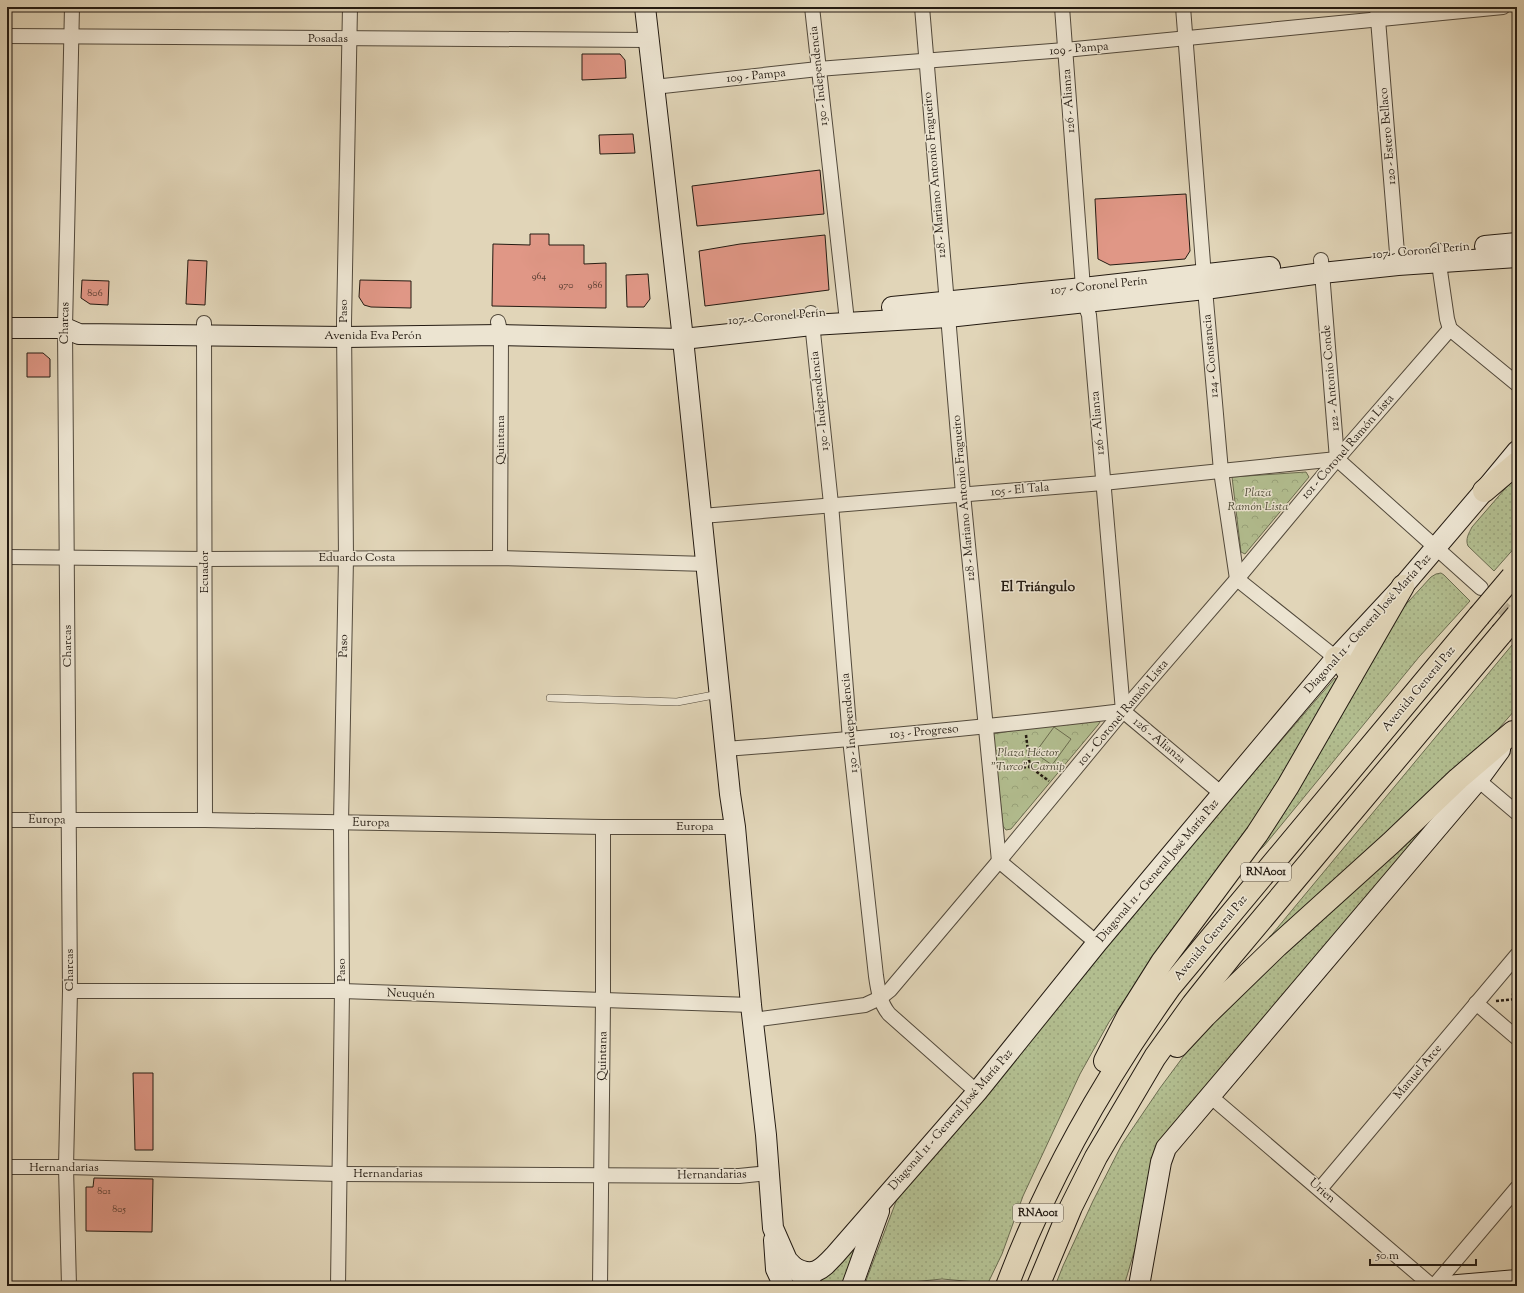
<svg xmlns="http://www.w3.org/2000/svg" width="1524" height="1293" viewBox="0 0 1524 1293" font-family="'Sorts Mill Goudy',serif">
<style>
.grass{fill:url(#grass-dots);stroke:#6b6c50}
.park{fill:url(#park-crowns);stroke:#6b6c50}
.garden{fill:#b2bd8f;stroke:#6b6c50}
.building{fill:#e09786;stroke:#241b12}
.lines{fill:none;stroke-linecap:round;stroke-linejoin:round}
.street-tunnel{stroke:#bbb097;stroke-width:14;stroke-dasharray:14 7;stroke-linecap:butt}
.lane-casing{stroke:#534a3c;stroke-width:8}
.street-casing{stroke:#534a3c;stroke-width:16}
.secondary-casing{stroke:#241b12;stroke-width:22}
.highway-casing{stroke:#241b12;stroke-width:24}
.path{stroke:#241b12;stroke-width:2.5;stroke-dasharray:3 2;stroke-linecap:butt}
.lane{stroke:#ece4d1;stroke-width:7}
.street{stroke:#ece4d1;stroke-width:14}
.secondary{stroke:#ece4d1;stroke-width:20}
.highway{stroke:#e1d5b8;stroke-width:22}
.highway-bridge-casing{stroke:#241b12;stroke-width:24;stroke-linecap:butt}
.highway-bridge{stroke:#e1d5b8;stroke-width:22}
.labels{text-anchor:middle;dominant-baseline:central;stroke-width:3;stroke-linejoin:round;paint-order:stroke}
.number-label{font-size:10px;fill:#533a2f}
.shield{fill:#ece4d1;stroke:#60574b;stroke-width:1}
.shield-label{font-size:11px;font-weight:bold;fill:#241b12}
.street-label{font-size:12px;fill:#241b12;stroke:#ece4d1}
.park-label{font-size:12px;font-style:italic;fill:#4f4c38;stroke:#ece4d1}
.quarter-label{font-size:14px;font-weight:bold;fill:#241b12;stroke:#ece4d1}
</style>
<defs>
<pattern id="grass-dots" width="8" height="8" patternUnits="userSpaceOnUse"><rect width="8" height="8" fill="#b2bd8f"/><path d="M2 2h.1M6 6h.1" fill="none" stroke="#99a27a" stroke-width="1.8" stroke-linecap="round"/></pattern>
<pattern id="park-crowns" width="20" height="18" patternUnits="userSpaceOnUse"><rect width="20" height="18" fill="#b2bd8f"/><path d="M2 6a3 3 0 1 1 6 0M12 15a3 3 0 1 1 6 0" fill="none" stroke="#99a27a"/></pattern>
</defs>
<rect width="100%" height="100%" fill="#e1d5b8"/>
<filter id="stains"><feTurbulence type="fractalNoise" baseFrequency=".005" numOctaves="4"/><feColorMatrix values="0 0 0 0 .2 0 0 0 0 .09 0 0 0 0 .02 0 0 0 .5 -.17"/></filter>
<radialGradient id="worn" r=".72"><stop offset=".6" stop-color="#630" stop-opacity="0"/><stop offset="1" stop-color="#630" stop-opacity=".3"/></radialGradient>
<!-- grass -->
<g class="grass">
<path d="M1517 475V545L1494 571 1468 546C1465 539 1469 533 1472 527Z"/>
<polygon points="1441,573 1444,575 1470,601 1419,657 1264,846 1251,858 1398,613 1431,577 1436,574"/>
<polygon points="1512,645 1517,646 1517,708 1515,710 1493,735 1254,956"/>
<polygon points="1335,678 1337,683 1290,770 1109,1022 1080,1074 1023,1196 1002,1254 988,1283 942,1279 912,1282 898,1286 865,1286 867,1278 897,1199 1081,973"/>
<polygon points="1441,808 1199,1096 1140,1232 1124,1286 1055,1286 1063,1266 1093,1201 1122,1144 1160,1088 1203,1030"/>
<polygon points="864,1231 842,1286 828,1286 821,1281"/>
</g>
<!-- park -->
<g class="park">
<polygon points="1306,472 1309,477 1245,554 1241,552 1232,477"/>
<polygon points="1093,717 1099,719 1100,722 1098,725 1011,829 1006,830 1003,826 993,734"/>
<polygon points="1517,987 1517,1008 1515,1007 1512,994"/>
</g>
<!-- garden -->
<polygon class="garden" points="1054,727 1071,739 1052,765 1035,753"/>
<!-- building -->
<g class="building">
<polygon points="582,54 620,54 625,60 626,78 582,80"/>
<polygon points="633,134 635,153 600,154 599,135"/>
<polygon points="820,170 824,214 697,226 692,186"/>
<polygon points="1186,194 1190,251 1185,259 1110,265 1098,259 1095,199"/>
<polygon points="530,234 549,234 549,245 584,245 584,264 606,263 606,308 492,306 493,244 530,245"/>
<polygon points="825,235 829,290 705,306 699,251 740,244"/>
<polygon points="188,260 207,261 205,305 186,304"/>
<polygon points="648,274 650,299 644,307 627,307 626,275"/>
<polygon points="82,280 109,281 108,305 90,304 81,298"/>
<polygon points="360,280 411,281 411,308 371,307 364,305 359,297"/>
<polygon points="27,353 43,353 50,359 50,377 27,377"/>
<polygon points="133,1073 153,1073 153,1150 135,1150"/>
<polygon points="94,1178 153,1179 152,1232 86,1231 86,1187 93,1187"/>
</g>
<g class="lines">
<!-- street-tunnel -->
<polyline class="street-tunnel" points="1487,594 1517,621"/>
<defs>
<polyline id="lane" points="550,698 677,702 719,694"/>
<g id="street">
<polyline points="812,7 846,312"/>
<polyline points="922,7 963,494 999,861 1097,943"/>
<polyline points="1062,7 1083,288 1084,302 1089,315 1123,711 1222,794"/>
<polyline points="1183,7 1205,289 1221,471 1237,579 1336,658"/>
<polyline points="1377,7 1398,265"/>
<polyline points="7,36 649,40"/>
<polyline points="654,87 818,69 1065,50 1503,7"/>
<polyline points="1437,250 1447,319 1450,329 1517,384"/>
<polyline points="1321,260 1337,459 1481,588"/>
<path d="M811 313 831 504 850 739 876 976C878 990 880 1003 889 1014L977 1092"/>
<polyline points="498,322 501,335 500,558"/>
<polyline points="204,323 205,820"/>
<polyline points="702,516 1103,483 1337,459"/>
<polyline points="7,557 205,559 500,558 707,564"/>
<path d="M725 749C858 739 991 727 1123 711"/>
<polyline points="1478,780 1517,813"/>
<polyline points="7,820 205,820 603,827 735,827"/>
<polyline points="70,991 342,991 751,1005"/>
<polyline points="1476,1003 1517,1038"/>
<polyline points="753,1020 865,1005 880,998 890,990 999,861 1123,711 1237,579 1337,459 1450,329"/>
<polyline points="1210,1096 1432,1286"/>
<polyline points="7,1167 66,1167 339,1174 739,1176 768,1173"/>
<polyline points="1320,1189 1517,955"/>
<polyline points="69,1286 66,1167 70,991 65,328 72,7"/>
<polyline points="338,1286 342,991 341,823 346,558 344,323 350,7"/>
<polyline points="600,1286 603,1000 603,827"/>
<polyline points="1434,1286 1517,1188"/>
</g>
<g id="secondary">
<polyline points="645,7 683,339 730,794 735,827 751,1005 766,1135 773,1228 787,1260 812,1286"/>
<polyline points="1485,246 1517,243"/>
<polyline points="892,307 1083,288 1270,267"/>
<polyline points="7,328 65,328 79,334 345,337 501,335 683,339 812,325 948,317 1205,289 1322,273 1398,265 1517,257"/>
<polyline points="774,1240 776,1269 784,1286"/>
<path d="M792 1266C813 1279 821 1270 835 1255L977 1092 1097 943 1336 658 1403 586 1484 491 1517 451"/>
<polyline points="852,1286 879,1211"/>
<polyline points="1139,1286 1161,1162 1166,1148 1478,780 1500,750"/>
<polyline points="1446,1286 1517,1280"/>
</g>
<g id="highway">
<polyline points="1484,491 1517,463"/>
<polyline points="1336,658 1344,665 1351,676"/>
<polyline points="1177,1046 1205,1016 1277,946 1391,843 1458,779 1513,732"/>
<polyline points="1105,1061 1128,1016 1162,962 1257,834 1288,786 1403,586"/>
<path d="M1007 1286C1047 1179 1104 1080 1170 987L1479 616"/>
<polyline points="1038,1286 1071,1207 1096,1157 1155,1057 1193,1004 1231,956 1501,634"/>
</g>
</defs>
<!-- lane casing -->
<use href="#lane" class="lane-casing"/>
<!-- street casing -->
<use href="#street" class="street-casing"/>
<!-- secondary casing -->
<use href="#secondary" class="secondary-casing"/>
<!-- highway casing -->
<use href="#highway" class="highway-casing"/>
<!-- path -->
<g class="path">
<polyline points="1026,735 1030,767"/>
<polyline points="1003,768 1030,767 1049,781"/>
<polyline points="1496,1001 1517,999"/>
</g>
<!-- lane -->
<use href="#lane" class="lane"/>
<!-- street -->
<use href="#street" class="street"/>
<!-- secondary -->
<use href="#secondary" class="secondary"/>
<!-- highway -->
<use href="#highway" class="highway"/>
<defs>
<g id="highway-bridge">
<polyline points="1479,616 1512,577"/>
<polyline points="1501,634 1517,615"/>
</g>
</defs>
<!-- highway-bridge casing -->
<use href="#highway-bridge" class="highway-bridge-casing"/>
<!-- highway-bridge -->
<use href="#highway-bridge" class="highway-bridge"/>
</g>
<g class="labels">
<!-- number labels -->
<g class="number-label">
<text x="539" y="276">964</text>
<text x="566" y="285">970</text>
<text x="595" y="285">986</text>
<text x="95" y="293">806</text>
<text x="104" y="1191">801</text>
<text x="119" y="1209">805</text>
</g>
<!-- shield labels -->
<g class="shield">
<rect x="1241" y="863" width="50" height="18" rx="3"/>
<rect x="1013" y="1204" width="50" height="18" rx="3"/>
</g>
<g class="shield-label">
<text x="1266" y="872">RNA001</text>
<text x="1038" y="1213">RNA001</text>
</g>
<!-- street labels -->
<g class="street-label">
<text x="328" y="39">Posadas</text>
<text transform="translate(1079 49) rotate(-5)">109 - Pampa</text>
<text transform="translate(756 76) rotate(-6)">109 - Pampa</text>
<text transform="translate(819 76) rotate(-96)">130 - Independencia</text>
<text transform="translate(1069 101) rotate(-94)">126 - Alianza</text>
<text transform="translate(1388 136) rotate(-95)">120 - Estero Bellaco</text>
<text transform="translate(935 175) rotate(-95)">128 - Mariano Antonio Fragueiro</text>
<text transform="translate(1421 251) rotate(-5)">107 - Coronel Perín</text>
<text transform="translate(1099 286) rotate(-6)">107 - Coronel Perín</text>
<text transform="translate(344 311) rotate(-90)">Paso</text>
<text transform="translate(777 317) rotate(-5)">107 - Coronel Perín</text>
<text transform="translate(65 323) rotate(-89)">Charcas</text>
<text x="373" y="336">Avenida Eva Perón</text>
<text transform="translate(1211 356) rotate(-95)">124 - Constancia</text>
<text transform="translate(1331 378) rotate(-95)">122 - Antonio Conde</text>
<text transform="translate(820 401) rotate(-96)">130 - Independencia</text>
<text transform="translate(1098 423) rotate(-95)">126 - Alianza</text>
<text transform="translate(501 440) rotate(-90)">Quintana</text>
<text transform="translate(1348 447) rotate(-49)">101 - Coronel Ramón Lista</text>
<text transform="translate(1020 490) rotate(-5)">105 - El Tala</text>
<text transform="translate(964 498) rotate(-95)">128 - Mariano Antonio Fragueiro</text>
<text x="357" y="558">Eduardo Costa</text>
<text transform="translate(205 572) rotate(-90)">Ecuador</text>
<text transform="translate(1368 624) rotate(-48)">Diagonal 11 - General José María Paz</text>
<text transform="translate(68 646) rotate(-90)">Charcas</text>
<text transform="translate(344 646) rotate(-89)">Paso</text>
<text transform="translate(1419 689) rotate(-50)">Avenida General Paz</text>
<text transform="translate(1123 713) rotate(-50)">101 - Coronel Ramón Lista</text>
<text transform="translate(850 723) rotate(-95)">130 - Independencia</text>
<text transform="translate(924 732) rotate(-5)">103 - Progreso</text>
<text transform="translate(1159 741) rotate(40)">126 - Alianza</text>
<text transform="translate(47 820) rotate(1)">Europa</text>
<text transform="translate(371 823) rotate(1)">Europa</text>
<text x="695" y="827">Europa</text>
<text transform="translate(1158 871) rotate(-50)">Diagonal 11 - General José María Paz</text>
<text transform="translate(1211 938) rotate(-50)">Avenida General Paz</text>
<text transform="translate(70 970) rotate(-90)">Charcas</text>
<text transform="translate(342 970) rotate(-90)">Paso</text>
<text transform="translate(411 994) rotate(2)">Neuquén</text>
<text transform="translate(603 1056) rotate(-89)">Quintana</text>
<text transform="translate(1418 1072) rotate(-50)">Manuel Arce</text>
<text transform="translate(951 1120) rotate(-49)">Diagonal 11 - General José María Paz</text>
<text x="64" y="1168">Hernandarias</text>
<text x="388" y="1174">Hernandarias</text>
<text transform="translate(712 1175) rotate(-1)">Hernandarias</text>
<text transform="translate(1322 1191) rotate(41)">Urien</text>
</g>
<!-- park labels -->
<g class="park-label">
<text x="1258" y="493">Plaza<tspan x="1258" dy="14">Ramón Lista</tspan></text>
<text x="1028" y="753">Plaza Héctor<tspan x="1028" dy="14">"Turco" Carnip</tspan></text>
</g>
<!-- quarter labels -->
<g class="quarter-label">
<text x="1038" y="588">El Triángulo</text>
</g>
</g>
<!-- margin -->
<rect width="1524" height="1293" fill="none" stroke="#e1d5b8" stroke-width="24"/>
<rect x="8" y="8" width="1508" height="1277" fill="none" stroke="#241b12" stroke-width="2"/>
<rect x="12" y="12" width="1500" height="1269" fill="none" stroke="#241b12"/>
<!-- scale -->
<path d="M1370 1259v6h106v-6" fill="none" stroke="#241b12" stroke-width="2"/>
<text x="1376" y="1259" font-size="12" fill="#241b12" stroke="#ece4d1" stroke-width="3" paint-order="stroke">50 m</text>
<rect width="100%" height="100%" filter="url(#stains)"/>
<rect width="100%" height="100%" fill="url(#worn)"/>
</svg>
